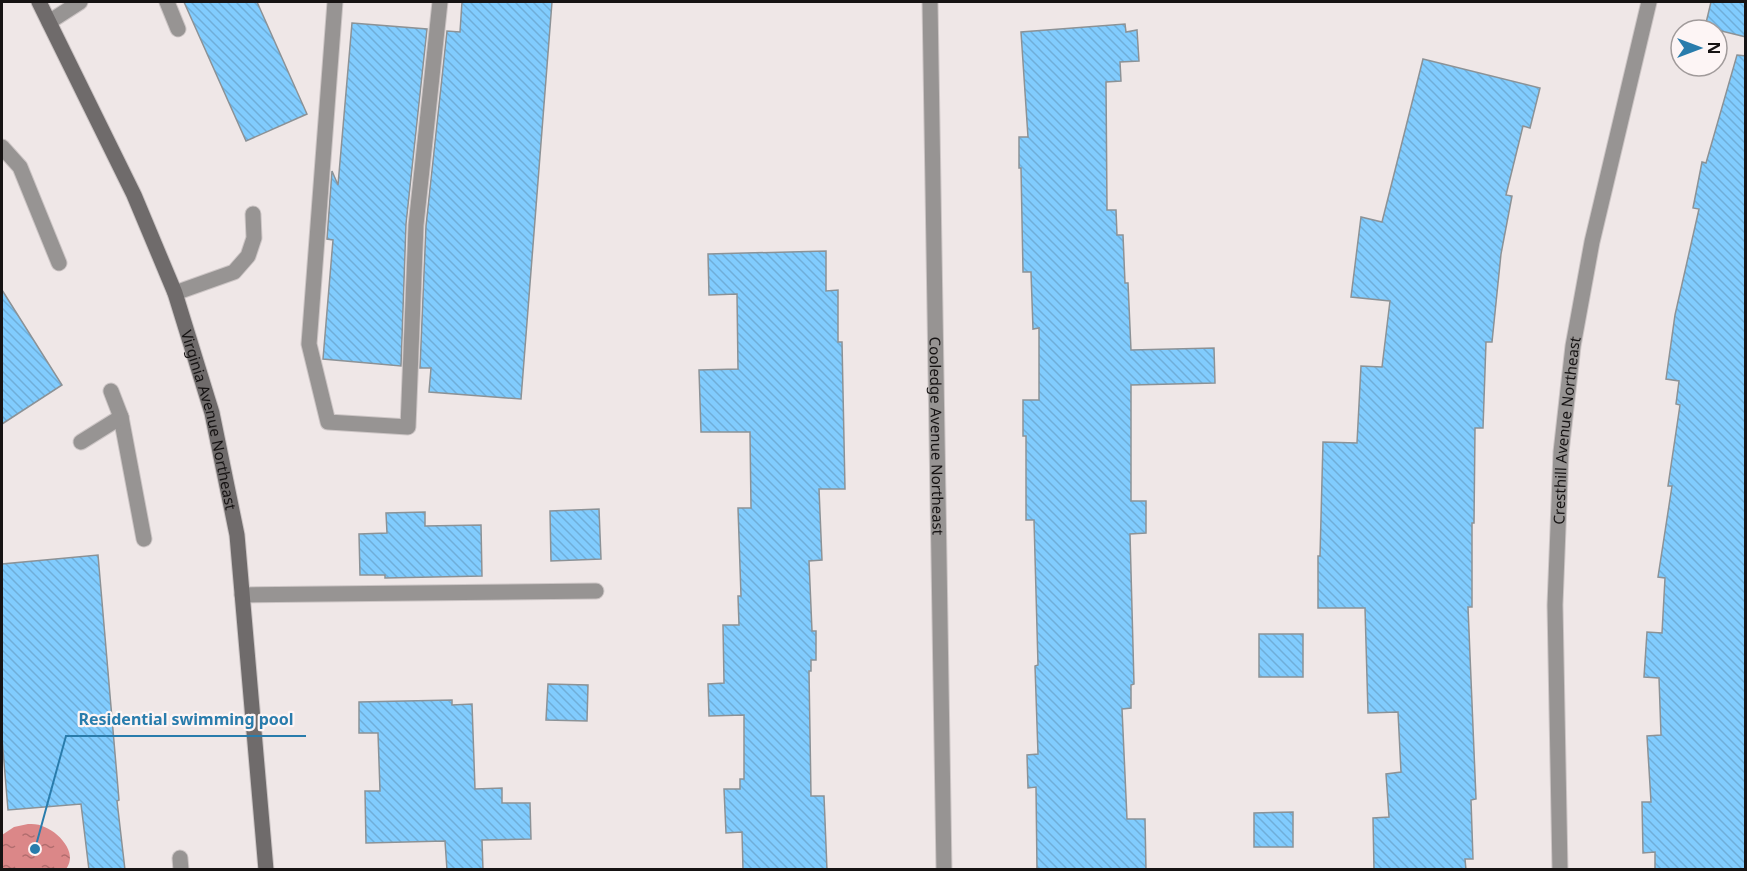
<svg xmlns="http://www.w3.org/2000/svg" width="1747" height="871" viewBox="0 0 1747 871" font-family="'Noto Sans',sans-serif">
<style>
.water{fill:url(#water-ripples)}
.building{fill:url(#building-back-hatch);stroke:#8c9296;stroke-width:1.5}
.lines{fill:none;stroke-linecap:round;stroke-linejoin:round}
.lane-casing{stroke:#ccc5c5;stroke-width:17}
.street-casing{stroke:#ccc5c5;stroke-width:17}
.secondary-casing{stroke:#ccc5c5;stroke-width:17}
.lane{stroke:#979493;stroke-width:15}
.street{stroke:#979493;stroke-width:15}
.secondary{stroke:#6f6b6b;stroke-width:15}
.labels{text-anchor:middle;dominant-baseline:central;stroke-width:4.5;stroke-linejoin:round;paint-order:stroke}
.street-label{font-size:15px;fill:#161313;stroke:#fdf5f5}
.leader{fill:none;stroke:#297cac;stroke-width:2}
.callout-dot{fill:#297cac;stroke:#fdf5f5;stroke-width:2}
.callout-label{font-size:16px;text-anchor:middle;font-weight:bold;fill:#297cac;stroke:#fdf5f5;stroke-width:4.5;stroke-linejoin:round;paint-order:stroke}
</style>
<defs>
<pattern id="water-ripples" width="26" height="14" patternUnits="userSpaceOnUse" patternTransform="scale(1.5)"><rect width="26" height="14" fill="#db8788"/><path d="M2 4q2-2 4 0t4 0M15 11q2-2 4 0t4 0" fill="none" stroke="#b16d6e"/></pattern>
<pattern id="building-back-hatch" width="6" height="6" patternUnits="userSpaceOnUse" patternTransform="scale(1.5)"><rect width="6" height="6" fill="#81ccfe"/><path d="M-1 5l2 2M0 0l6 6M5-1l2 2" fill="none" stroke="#6faed9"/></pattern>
</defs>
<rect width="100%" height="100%" fill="#efe7e7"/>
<!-- water -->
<path class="water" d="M28 824C32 824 38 824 42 826 58 831 79 853 66 869H2V835L14 827Z"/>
<!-- building -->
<g class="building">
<polygon points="184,2 257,2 307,114 246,141"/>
<polygon points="462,2 552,2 521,399 429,392 431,368 420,368 426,226 447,31 460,32"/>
<polygon points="1711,2 1746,2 1746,37 1705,27"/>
<polygon points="352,23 427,29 406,224 401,366 323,359 333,240 327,239 332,171 338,185"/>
<polygon points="1125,24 1126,32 1137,30 1139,61 1120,62 1121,81 1106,82 1107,210 1116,210 1117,235 1123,235 1125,283 1128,283 1131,350 1214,348 1215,383 1131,385 1131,501 1146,501 1146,533 1130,534 1134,684 1131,685 1131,708 1122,709 1127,819 1145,819 1146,870 1037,870 1036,787 1028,788 1027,755 1038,754 1035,666 1038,665 1034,520 1026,520 1026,436 1023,436 1023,400 1039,400 1039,328 1033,329 1031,272 1023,272 1021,168 1019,168 1019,137 1028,137 1021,32"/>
<polygon points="1737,55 1746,56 1746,870 1655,870 1655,852 1643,853 1642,802 1651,802 1647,736 1661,735 1659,678 1644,677 1647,632 1662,633 1665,578 1658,577 1672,486 1668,486 1680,405 1676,404 1679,381 1666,379 1675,315 1699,209 1693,208 1702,162 1706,163"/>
<polygon points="1423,59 1540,88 1530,128 1523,126 1506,195 1512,196 1501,254 1492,342 1486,342 1483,428 1475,428 1474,523 1472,523 1472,607 1468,607 1476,799 1471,800 1473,859 1465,859 1466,870 1374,870 1373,818 1389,817 1386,774 1401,772 1398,712 1368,713 1365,608 1318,608 1318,556 1320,556 1323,442 1357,443 1361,366 1382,367 1390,301 1351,297 1361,217 1382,222"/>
<polygon points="826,251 826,291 838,290 838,342 842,342 845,489 819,489 822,560 809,561 812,631 816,631 816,660 811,660 811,671 809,671 811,796 824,796 827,870 743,870 742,832 726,833 724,789 740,789 740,779 744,779 744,715 709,716 708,684 724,683 723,625 739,625 738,596 741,596 738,508 751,508 750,432 701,432 699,370 738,369 737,294 709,295 708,254"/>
<polygon points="2,290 62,385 2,424"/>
<polygon points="599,509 601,559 551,561 550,511"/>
<polygon points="425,512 425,526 481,525 482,576 385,578 385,575 360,575 359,534 387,533 386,513"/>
<polygon points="98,555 119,800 117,801 125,870 89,870 81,804 8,810 2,738 2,564"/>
<rect x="1259" y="634" width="44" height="43"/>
<polygon points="548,684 588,685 587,721 546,720"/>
<polygon points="452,700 452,705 472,704 475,789 502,788 502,803 530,803 531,839 482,840 483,870 447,870 445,841 366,843 365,791 380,791 378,733 359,733 359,702"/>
<polygon points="1293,812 1293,847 1254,847 1254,813"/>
</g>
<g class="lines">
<defs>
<g id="lane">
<polyline points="167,2 178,29"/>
<polyline points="335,2 309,344 328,422 408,427 416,225 440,2"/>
<polyline points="2,147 20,167 59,263"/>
<polyline points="175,293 234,272 248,256 254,238 253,214"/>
<polyline points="111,391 121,417 144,539"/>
<polyline points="81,442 121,417"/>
<polyline points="242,595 596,591"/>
<polyline points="180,858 181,870"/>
</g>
<g id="street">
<path id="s1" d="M930 2 944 870"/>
<polyline points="49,22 80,2"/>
<path id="s2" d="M1560 870 1555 605 1561 452 1573 346 1592 242 1649 2"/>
</g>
<g id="secondary">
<path id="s3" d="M39 2 134 195 175 293 212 413 237 535 266 870"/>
</g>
</defs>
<!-- lane casing -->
<use href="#lane" class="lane-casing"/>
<!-- street casing -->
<use href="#street" class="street-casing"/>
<!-- secondary casing -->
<use href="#secondary" class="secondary-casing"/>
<!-- lane -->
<use href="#lane" class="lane"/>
<!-- street -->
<use href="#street" class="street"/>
<!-- secondary -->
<use href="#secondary" class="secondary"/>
</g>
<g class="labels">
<!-- street labels -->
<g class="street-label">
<text stroke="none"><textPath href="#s3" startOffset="453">Virginia Avenue Northeast</textPath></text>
<text stroke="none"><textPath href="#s2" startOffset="440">Cresthill Avenue Northeast</textPath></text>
<text stroke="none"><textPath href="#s1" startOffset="434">Cooledge Avenue Northeast</textPath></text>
</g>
</g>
<!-- callouts -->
<path class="leader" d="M35 849L66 736H306"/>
<circle class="callout-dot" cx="35" cy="849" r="6"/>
<g class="callout-label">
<text x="186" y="725">Residential swimming pool</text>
</g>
<!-- border -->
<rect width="1747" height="871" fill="none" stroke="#161313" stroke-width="6"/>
<!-- north arrow -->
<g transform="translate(1699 48) rotate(90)"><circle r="28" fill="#fdf5f5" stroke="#a19b9b" stroke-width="1.5"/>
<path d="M0-4.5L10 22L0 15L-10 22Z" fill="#297cac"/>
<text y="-9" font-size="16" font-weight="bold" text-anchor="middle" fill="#161313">N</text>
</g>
</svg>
